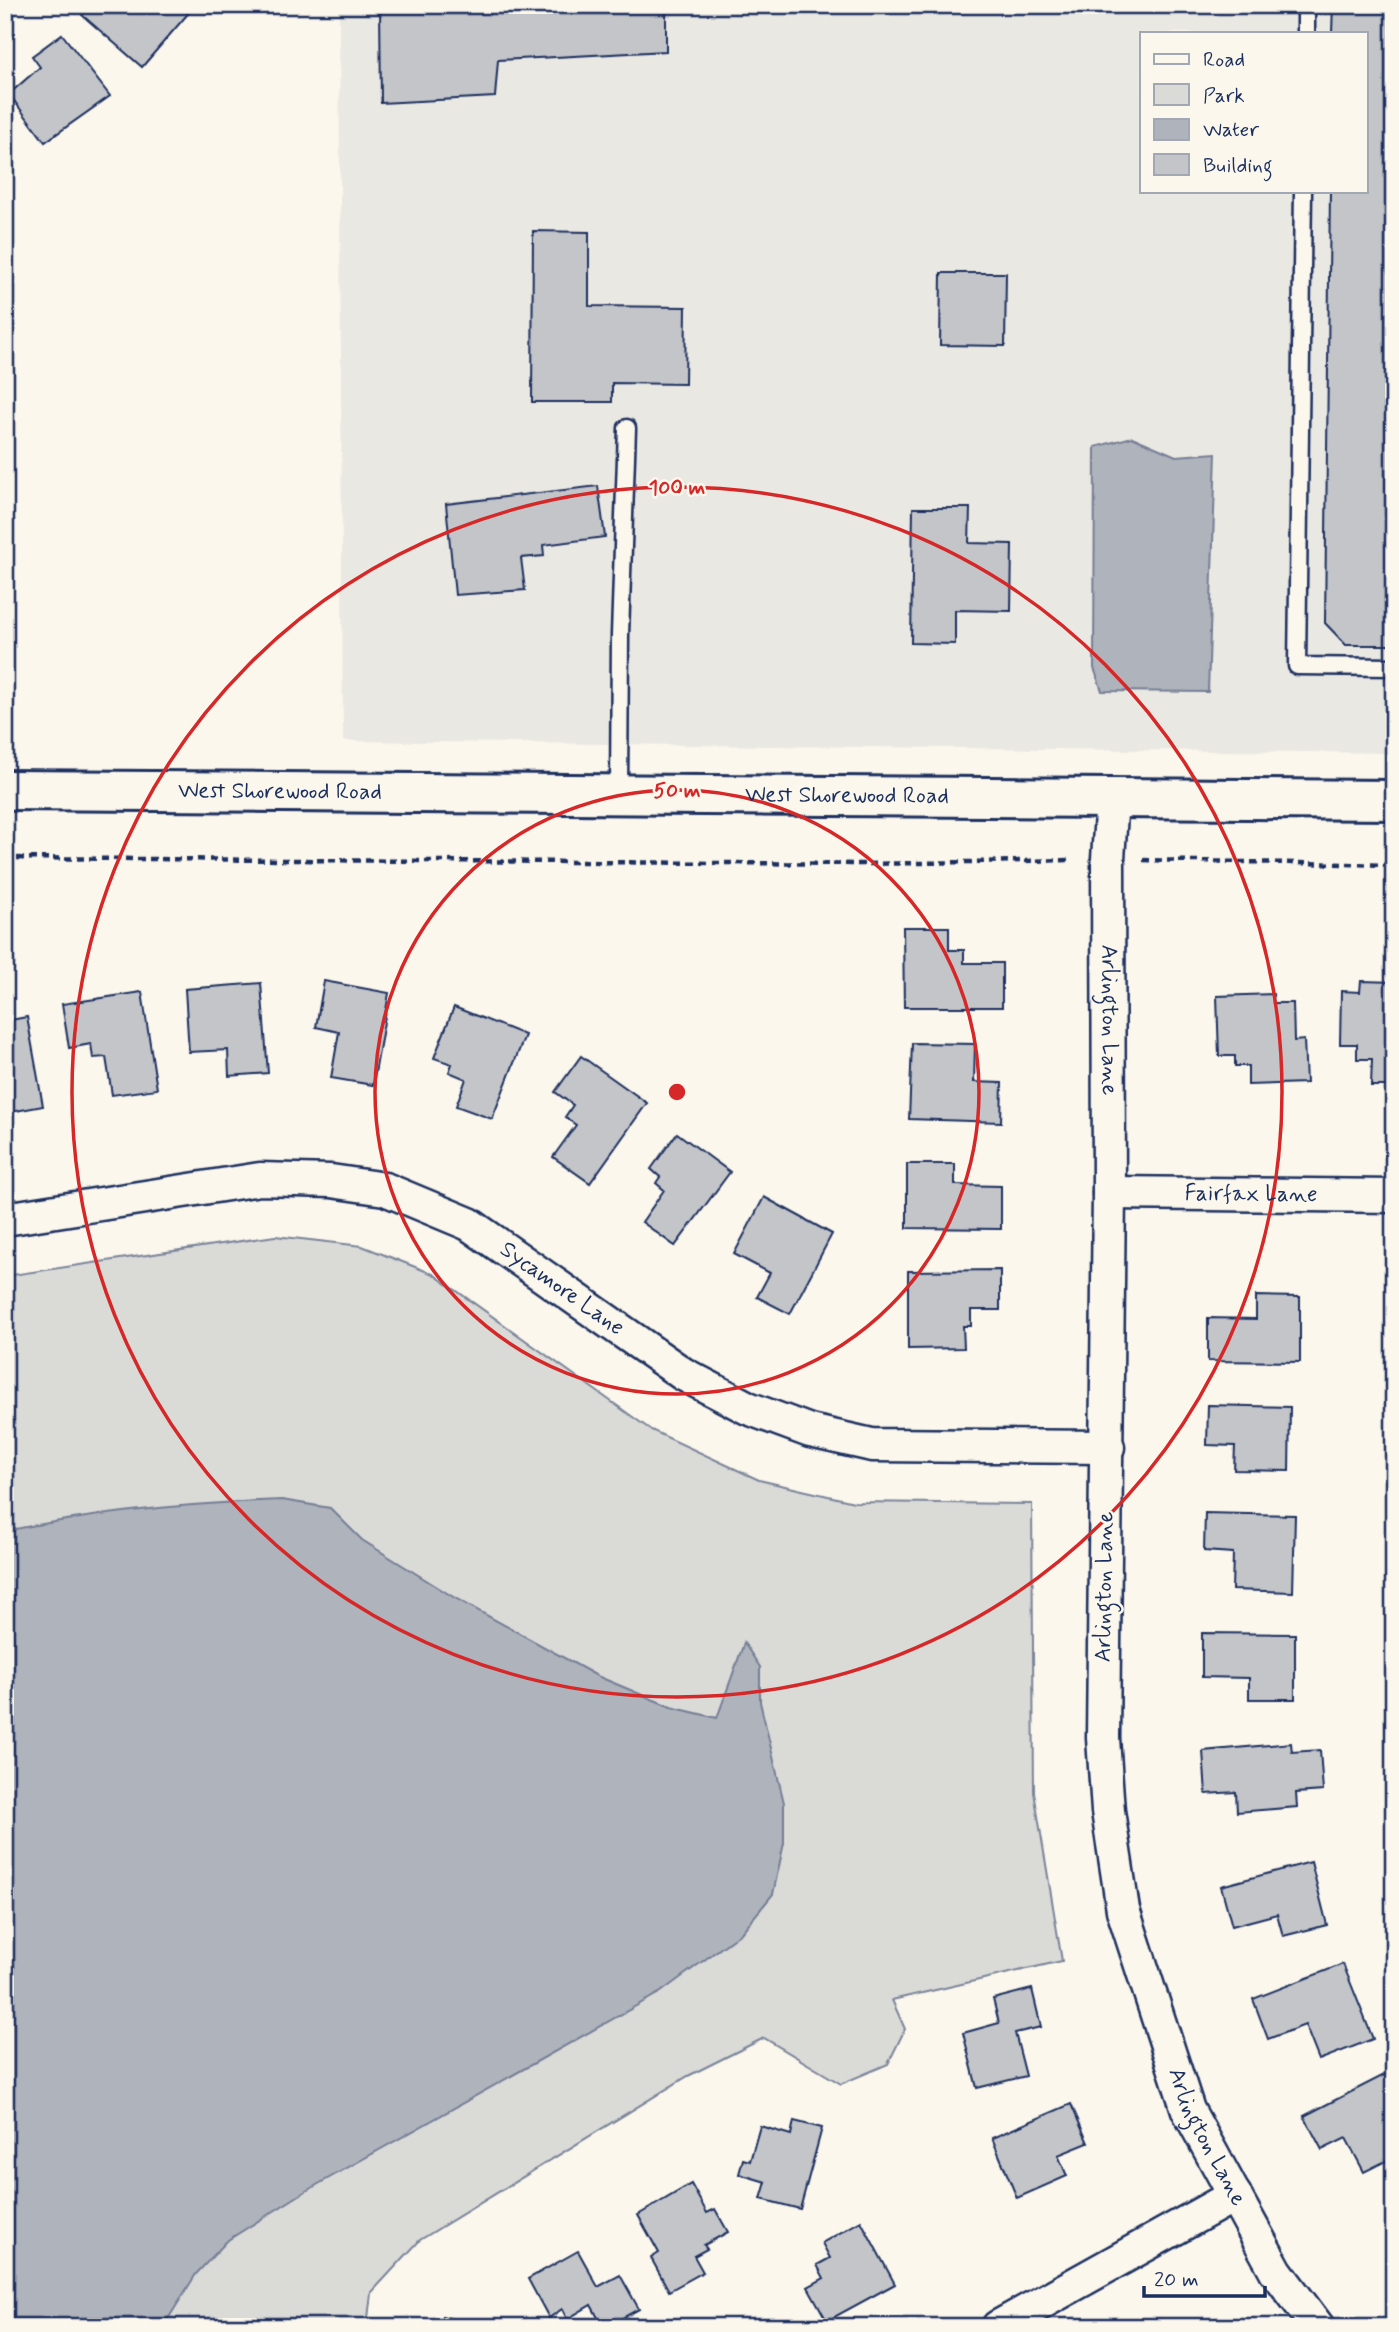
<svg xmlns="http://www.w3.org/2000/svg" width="1399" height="2332" viewBox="0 0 1399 2332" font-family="Mynerve,sans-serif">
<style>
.built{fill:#eae8e2;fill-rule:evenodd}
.green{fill:#dadad7;stroke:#7a849a;stroke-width:2}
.water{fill:#afb3bb;stroke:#747e96;stroke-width:2}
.building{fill:#c3c5c9;stroke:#1b2f5e;stroke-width:2}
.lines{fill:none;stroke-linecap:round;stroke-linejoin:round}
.lane-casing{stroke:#1b2f5e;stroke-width:21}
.street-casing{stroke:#1b2f5e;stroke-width:37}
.secondary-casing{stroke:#1b2f5e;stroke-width:44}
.path{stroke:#1b2f5e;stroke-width:4.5;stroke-dasharray:7 5;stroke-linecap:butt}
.lane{stroke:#fbf7ec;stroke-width:16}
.street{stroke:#fbf7ec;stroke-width:32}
.secondary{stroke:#fbf7ec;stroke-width:38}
.ring{fill:none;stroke:#d62828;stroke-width:3.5}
.labels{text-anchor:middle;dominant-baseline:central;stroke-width:5;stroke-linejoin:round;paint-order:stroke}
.street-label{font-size:23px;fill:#1b2f5e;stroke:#fbf7ec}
.centre{fill:#d62828;stroke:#fbf7ec;stroke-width:3.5}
.ring-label{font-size:21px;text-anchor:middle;font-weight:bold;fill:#d62828;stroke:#fbf7ec;stroke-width:5;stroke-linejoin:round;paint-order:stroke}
</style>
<rect width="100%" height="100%" fill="#fbf7ec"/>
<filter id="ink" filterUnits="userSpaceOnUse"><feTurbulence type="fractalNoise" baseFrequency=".0143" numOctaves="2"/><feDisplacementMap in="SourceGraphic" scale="14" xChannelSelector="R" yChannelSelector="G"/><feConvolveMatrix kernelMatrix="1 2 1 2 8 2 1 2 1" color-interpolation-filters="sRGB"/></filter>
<g filter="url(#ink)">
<!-- built -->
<path class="built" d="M339 5H1394V753L343 741ZM1142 33H1366V191H1142Z"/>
<!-- green -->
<polygon class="green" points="275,1236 362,1246 433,1274 651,1430 759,1480 854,1502 1032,1504 1034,1792 1062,1961 892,2000 905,2029 888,2064 841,2084 764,2038 688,2076 420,2240 371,2293 367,2327 5,2327 5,1276"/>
<!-- water -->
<g class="water">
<polygon points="1132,437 1176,456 1216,453 1208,692 1102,691 1094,668 1095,447"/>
<path d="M282 1500 330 1508 362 1540 455 1598 597 1676 671 1707 717 1718 744 1643 760 1667V1702L784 1803V1843L773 1894 741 1933 661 1992 306 2191 228 2240 196 2274 163 2327H5V1531C98 1512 187 1503 282 1500Z"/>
</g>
<!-- building -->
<g class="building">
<polygon points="91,5 188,5 192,9 142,67 82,15"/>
<polygon points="380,5 666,5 666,51 498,60 495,97 381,103"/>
<polygon points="1333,5 1394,5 1394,645 1346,645 1325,623 1330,191 1366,191 1366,33 1332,33"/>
<polygon points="62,34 110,96 45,142 9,94 40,67 32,56"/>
<polygon points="533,231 589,232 589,306 686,307 685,384 612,383 612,402 532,402"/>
<polygon points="941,273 1006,273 1005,346 940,345"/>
<polygon points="598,486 605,537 543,545 544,556 521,558 525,590 455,595 446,504"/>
<polygon points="913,508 970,508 969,543 1012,544 1011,611 955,610 955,644 911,643"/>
<polygon points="903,927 949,927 949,950 964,950 964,963 1002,963 1002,1007 904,1007"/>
<polygon points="324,981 389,993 373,1085 331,1078 339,1032 316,1027"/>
<polygon points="1361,981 1394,982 1394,1086 1371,1086 1372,1059 1357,1059 1357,1044 1340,1044 1341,991 1360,992"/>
<polygon points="261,983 268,1073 229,1076 228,1050 189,1052 185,989"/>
<polygon points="142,992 157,1089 112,1095 106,1057 93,1058 91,1044 69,1048 62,1004"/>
<polygon points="1273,994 1273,1003 1293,1003 1294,1041 1304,1040 1306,1083 1248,1085 1248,1066 1235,1066 1235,1056 1219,1056 1217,996"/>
<polygon points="454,1007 525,1035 492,1119 456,1106 466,1079 449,1072 452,1064 434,1058"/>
<polygon points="27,1017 43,1106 5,1113 5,1021"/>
<polygon points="912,1043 975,1044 974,1082 1002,1083 1001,1122 909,1119"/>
<polygon points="581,1056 647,1103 590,1183 553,1157 576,1125 565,1117 573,1105 555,1092"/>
<polygon points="677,1133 730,1172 675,1246 642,1222 664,1190 656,1183 660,1177 651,1169"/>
<polygon points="907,1164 955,1164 955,1185 1001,1186 1001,1229 907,1228"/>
<polygon points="764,1197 832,1234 790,1314 757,1297 770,1273 734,1254"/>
<polygon points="1000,1270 1000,1310 971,1310 971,1326 963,1326 964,1348 908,1349 908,1271"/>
<polygon points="1256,1296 1300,1297 1300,1362 1208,1361 1208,1318 1256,1319"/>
<polygon points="1208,1405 1290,1407 1289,1471 1234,1470 1235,1446 1207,1445"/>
<polygon points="1205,1513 1295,1515 1293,1592 1232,1590 1233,1553 1204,1551"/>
<polygon points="1202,1633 1295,1634 1295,1699 1249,1699 1249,1678 1202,1677"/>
<polygon points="1291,1743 1292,1752 1320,1750 1323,1791 1296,1793 1297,1807 1237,1812 1236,1792 1206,1794 1203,1751"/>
<polygon points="1311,1862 1327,1925 1283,1936 1277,1914 1232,1926 1221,1886"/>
<polygon points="1343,1964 1373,2039 1319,2060 1305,2025 1268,2039 1253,1999"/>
<polygon points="1032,1989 1041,2027 1015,2033 1026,2076 977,2088 963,2033 999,2023 993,1999"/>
<polygon points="1386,2074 1394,2090 1394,2157 1364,2172 1346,2138 1322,2150 1304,2116"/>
<polygon points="1071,2104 1088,2143 1058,2155 1067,2176 1017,2198 992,2138"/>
<polygon points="794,2121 822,2128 800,2209 761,2199 766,2182 739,2174 743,2159 750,2161 760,2126 791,2135"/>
<polygon points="691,2184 707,2213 715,2209 728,2232 704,2245 707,2249 694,2256 703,2272 669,2291 651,2258 659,2253 638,2215"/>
<polygon points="861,2221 895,2284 827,2321 808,2287 824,2278 817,2265 830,2258 822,2243"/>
<polygon points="578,2251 598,2287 620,2275 639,2309 606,2327 603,2327 591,2305 567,2319 562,2309 549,2318 528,2279"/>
<polygon points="442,2316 481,2327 439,2327"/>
</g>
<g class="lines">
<defs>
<g id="lane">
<polyline points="1306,33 1306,5"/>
<polyline points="1303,191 1297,666 1394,667"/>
<polyline points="619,794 620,635 627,428"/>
</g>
<g id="street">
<path id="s1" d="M1112 798 1108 859 1109 1193 1103 1738 1108 1811 1123 1910 1188 2110 1276 2271 1318 2327"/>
<path id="s2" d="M1109 1193 1394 1196"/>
<path id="s3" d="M5 1219 260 1179 331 1181 385 1189 469 1224 683 1374 748 1408 810 1431 872 1445 1108 1447"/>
<polyline points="998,2327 1235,2195"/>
</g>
<g id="secondary">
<path id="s4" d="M5 790 1394 800"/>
</g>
</defs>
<!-- lane casing -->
<use href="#lane" class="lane-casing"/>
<!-- street casing -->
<use href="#street" class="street-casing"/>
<!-- secondary casing -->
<use href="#secondary" class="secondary-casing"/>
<!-- path -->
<g class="path">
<polyline points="5,858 869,864 1071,860"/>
<polyline points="1143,860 1394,865"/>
</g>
<!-- lane -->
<use href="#lane" class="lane"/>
<!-- street -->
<use href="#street" class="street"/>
<!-- secondary -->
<use href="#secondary" class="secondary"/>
</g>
</g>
<!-- distance rings -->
<g class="ring">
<circle cx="677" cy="1092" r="302"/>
<circle cx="677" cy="1092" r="605"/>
</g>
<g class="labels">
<!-- street labels -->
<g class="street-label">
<text stroke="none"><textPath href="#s4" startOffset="275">West Shorewood Road</textPath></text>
<text stroke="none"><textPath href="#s4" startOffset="842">West Shorewood Road</textPath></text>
<text stroke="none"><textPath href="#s1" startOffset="222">Arlington Lane</textPath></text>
<text stroke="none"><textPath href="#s2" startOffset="142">Fairfax Lane</textPath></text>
<text stroke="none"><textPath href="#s3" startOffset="588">Sycamore Lane</textPath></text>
<text transform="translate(1105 1587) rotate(-89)">Arlington Lane</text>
<text stroke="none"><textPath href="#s1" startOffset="1356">Arlington Lane</textPath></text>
</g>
</g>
<circle cx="677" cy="1092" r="10" class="centre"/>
<g class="ring-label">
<text x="677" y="494">100 m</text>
<text x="677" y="797">50 m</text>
</g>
<!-- margin -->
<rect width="1399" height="2332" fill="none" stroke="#fbf7ec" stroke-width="28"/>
<rect x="14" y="14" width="1371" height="2304" fill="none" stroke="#1b2f5e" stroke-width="2.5" filter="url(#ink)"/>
<!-- legend -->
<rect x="1140" y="32" width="228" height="161" fill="#fbf7ec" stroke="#a1a7b3" stroke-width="2"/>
<rect x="1154" y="54" width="35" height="10" fill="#fbf7ec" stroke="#a1a7b3" stroke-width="2"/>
<text x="1203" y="66" font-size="21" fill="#1b2f5e">Road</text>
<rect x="1154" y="84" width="35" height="21" fill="#dadad7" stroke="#a1a7b3" stroke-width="2"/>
<text x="1203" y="102" font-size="21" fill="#1b2f5e">Park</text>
<rect x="1154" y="119" width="35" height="21" fill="#afb3bb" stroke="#a1a7b3" stroke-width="2"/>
<text x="1203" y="136" font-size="21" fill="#1b2f5e">Water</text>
<rect x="1154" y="154" width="35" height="21" fill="#c3c5c9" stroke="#a1a7b3" stroke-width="2"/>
<text x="1203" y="172" font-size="21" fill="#1b2f5e">Building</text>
<!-- scale -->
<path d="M1144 2286v10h121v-10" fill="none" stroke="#1b2f5e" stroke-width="3.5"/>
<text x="1154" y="2286" font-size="21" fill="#1b2f5e" stroke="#fbf7ec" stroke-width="5" paint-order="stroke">20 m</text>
</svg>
